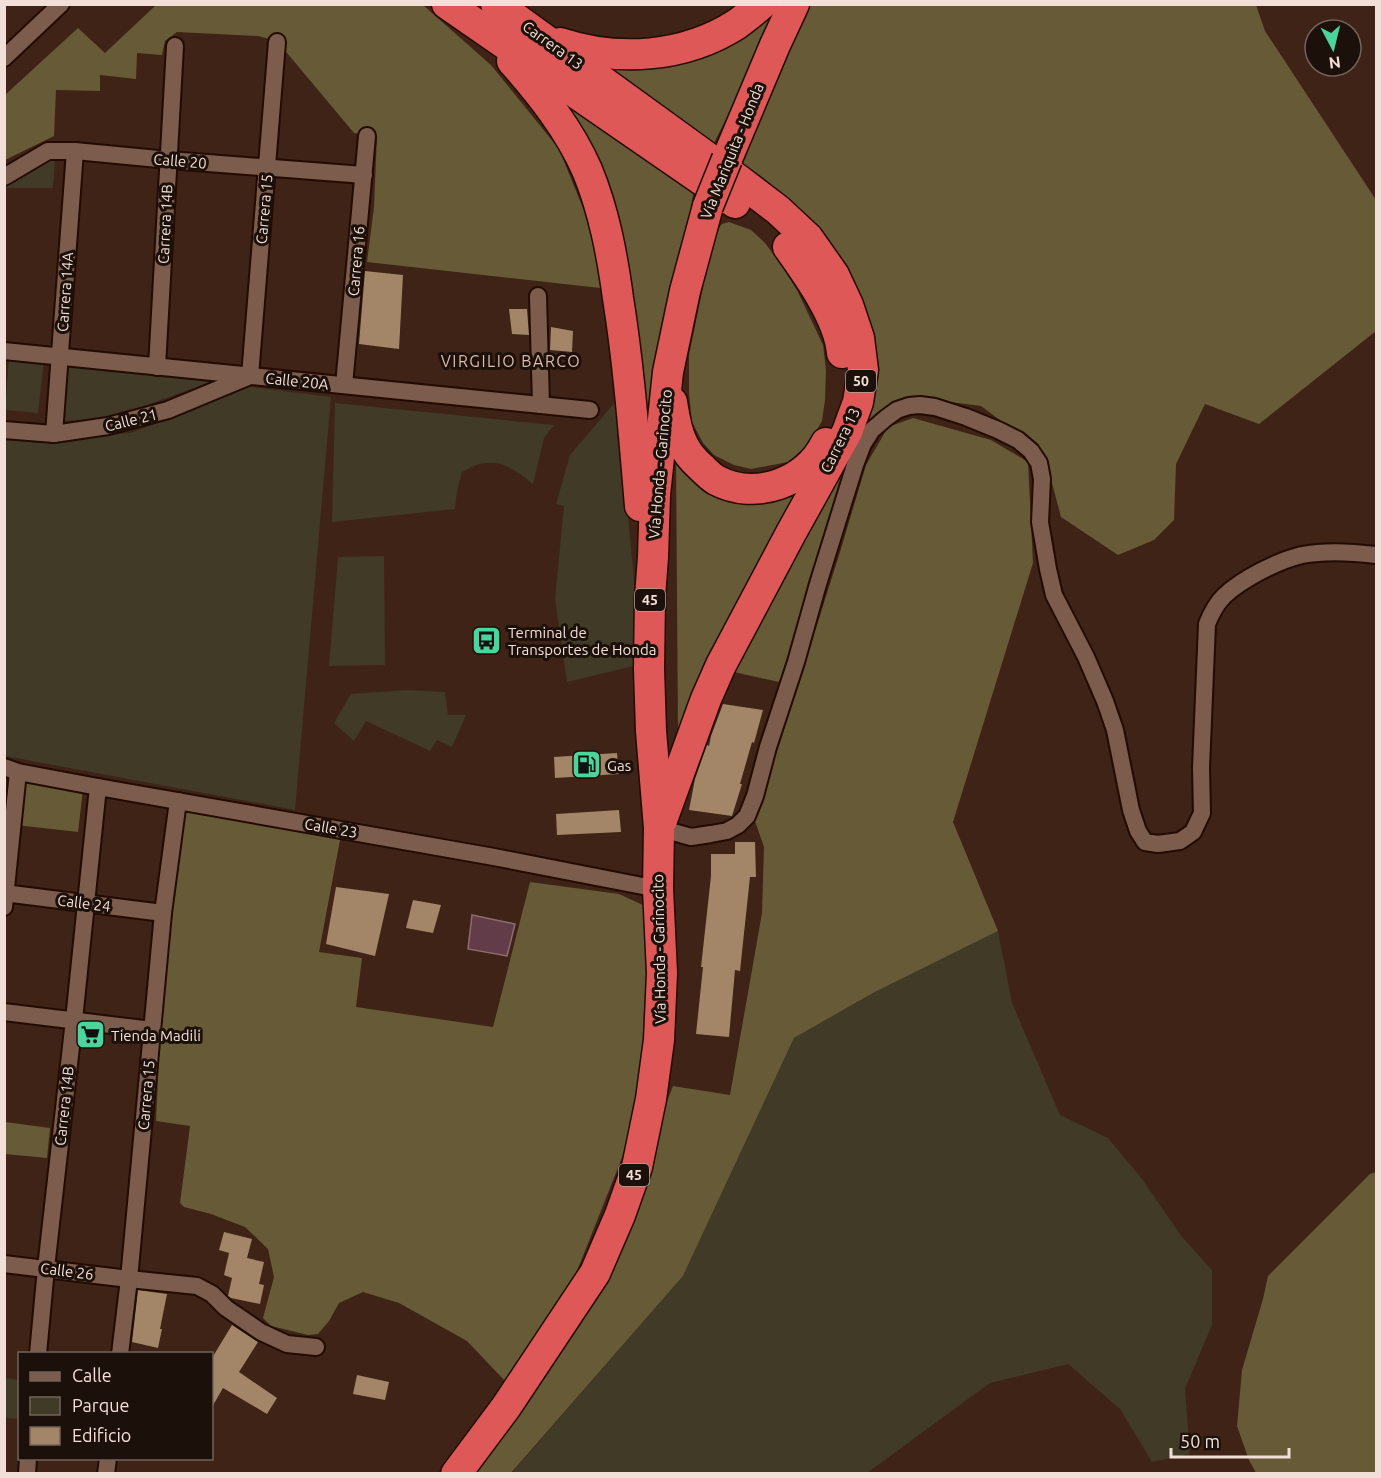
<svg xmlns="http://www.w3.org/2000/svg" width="1381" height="1478" viewBox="0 0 1381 1478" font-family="Ubuntu,sans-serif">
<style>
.green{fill:#403a26}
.forest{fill:#665b36}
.water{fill:#623c48;stroke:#8d6d73;stroke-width:1.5}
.building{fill:#a28667}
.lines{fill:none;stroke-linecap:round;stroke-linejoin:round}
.street-casing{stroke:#230b02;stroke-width:20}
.highway-casing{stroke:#230b02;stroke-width:33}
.street{stroke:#7b5c4d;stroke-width:16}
.highway{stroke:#de5858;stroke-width:30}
.highway-bridge-casing{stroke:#230b02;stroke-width:33;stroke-linecap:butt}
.highway-bridge{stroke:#de5858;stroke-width:30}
.labels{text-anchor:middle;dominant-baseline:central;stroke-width:6;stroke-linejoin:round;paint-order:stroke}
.shield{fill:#1c100a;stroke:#b2a19a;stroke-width:1.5}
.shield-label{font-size:14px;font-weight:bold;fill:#f2dfd7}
.street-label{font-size:15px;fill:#f2dfd7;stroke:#1c100a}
.poi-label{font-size:15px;fill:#f2dfd7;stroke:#1c100a;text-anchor:start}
.neighbourhood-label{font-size:16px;letter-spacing:1.5px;fill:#dfbbab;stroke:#1c100a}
</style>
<rect width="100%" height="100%" fill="#3e2316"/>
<!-- green -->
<g class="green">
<polygon points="53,155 55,160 53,188 5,188 4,178"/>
<polygon points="9,358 44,361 38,413 5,410"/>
<polygon points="59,362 221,378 109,419 57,421"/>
<polygon points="245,386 331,397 295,810 5,756 5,437 58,439 130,433 184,413"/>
<polygon points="617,400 642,664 567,682 555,599 564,506 556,504 570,455"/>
<path d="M335 403 554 425 544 438 533 484C517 471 502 459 480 464 474 465 468 469 462 472L457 491 455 509 332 522Z"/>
<polygon points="384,556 385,665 329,666 338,557"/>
<polygon points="407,690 445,692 448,715 466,715 452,747 437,740 430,751 366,721 354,741 334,723 351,694"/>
<polygon points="998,931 1012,1003 1060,1115 1108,1138 1142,1179 1182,1237 1212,1270 1212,1325 1185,1389 1190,1454 1152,1462 1120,1409 1068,1364 990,1383 867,1473 511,1474 683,1276 794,1038 873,993"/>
<polygon points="5,1378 19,1380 19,1419 5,1418"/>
</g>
<!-- forest -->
<g class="forest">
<polygon points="156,5 423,5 491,65 559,149 596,240 609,289 367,262 374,207 377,136 354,133 277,41 258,36 177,32 165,41 162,55 137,53 136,79 100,75 100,91 56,90 54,136 5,160 5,95 78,28 105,53"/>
<polygon points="772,5 783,5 712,147 571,52 621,64"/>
<polygon points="810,5 1256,5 1265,31 1376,200 1376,331 1259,424 1205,404 1176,464 1174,520 1154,540 1118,555 1061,517 1044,453 981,406 912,397 882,412 779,682 725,670 836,463 869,334 734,162"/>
<polygon points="531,68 695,183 656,409 651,455 626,285"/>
<polygon points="729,222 751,230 765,243 780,263 797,290 823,345 826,370 825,400 822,421 809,444 788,462 751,469 734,465 714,455 703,443 692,422 689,393 689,355 714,234 722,224"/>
<polygon points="913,418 991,440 1028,462 1033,563 953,822 998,931 873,993 794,1038 683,1276 511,1473 472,1474 657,1127 673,1086 730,1095 762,913 764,847 755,821 840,552 866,465 888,427"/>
<polygon points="676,458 707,489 817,473 678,733"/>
<polygon points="22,780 83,790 78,832 16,825"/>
<polygon points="183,802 340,840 319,952 362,958 356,1007 493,1027 530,882 619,894 645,906 649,1029 631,1135 575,1276 505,1381 467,1341 399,1303 363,1292 339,1303 329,1321 318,1334 308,1335 271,1326 263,1318 274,1277 268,1249 245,1227 211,1214 184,1207 180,1203 190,1126 156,1121 161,1014"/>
<polygon points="5,1122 50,1128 47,1158 5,1154"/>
<polygon points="1376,1172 1376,1473 1256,1473 1249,1460 1237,1426 1242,1370 1263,1299 1268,1276 1370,1174"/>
</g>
<!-- water -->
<polygon class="water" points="472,915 515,924 507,956 468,949"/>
<!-- building -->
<g class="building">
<polygon points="365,271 403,275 399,349 359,344"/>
<polygon points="509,309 527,309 529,335 512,334"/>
<polygon points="551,327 573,331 572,352 550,350"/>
<polygon points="723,704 763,710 754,743 752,742 740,784 742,784 732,816 689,810 695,779 707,745 709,746 711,736"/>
<polygon points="617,753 619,774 555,778 554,757"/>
<polygon points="619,810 621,832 557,835 556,814"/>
<polygon points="735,842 755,842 756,877 750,877 740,971 735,970 729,1037 696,1034 703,967 701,967 711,876 711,854 735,854"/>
<polygon points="336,887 389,894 375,956 326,944"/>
<polygon points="413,900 441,905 433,933 406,928"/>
<polygon points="224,1232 252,1239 247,1258 264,1262 259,1284 264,1285 260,1304 231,1298 228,1296 232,1278 224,1275 229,1253 219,1250"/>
<polygon points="138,1290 167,1294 160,1329 162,1329 158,1348 132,1342"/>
<polygon points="232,1325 258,1342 239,1372 277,1398 267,1414 223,1388 212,1407 212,1358"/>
<polygon points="357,1375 389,1382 385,1400 353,1394"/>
</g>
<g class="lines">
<defs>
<g id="street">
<polyline points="4,58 61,4"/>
<polyline points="4,177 48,151 75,151 169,160 364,175"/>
<polyline points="538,296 541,405"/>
<polyline points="4,351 590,410"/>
<polyline points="157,367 175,46"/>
<polyline points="344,385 367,136"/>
<polyline points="4,430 54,434 108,426 168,410 250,376 277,42"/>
<polyline points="54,434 75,151"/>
<polyline points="4,767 18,772 98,787 494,857 658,889"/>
<path d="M659 828 691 837 711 834 727 831 738 825 747 816 755 796 768 747 796 662 818 584 855 465 863 444 872 430 886 418 897 410 909 406 920 405 935 407 966 417 998 430 1018 440 1031 451 1039 463 1042 479 1040 522 1048 569 1054 595 1086 657 1105 701 1115 730 1131 810 1138 831 1145 842 1158 844 1180 841 1193 832 1202 813 1201 768 1207 624C1211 614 1216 604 1224 596 1242 579 1277 561 1302 555 1327 550 1352 552 1376 555"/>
<polyline points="4,893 163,913"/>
<polyline points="4,907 18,772"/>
<polyline points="4,1012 152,1030"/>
<polyline points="4,1264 129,1279 197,1286 212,1294 226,1308 261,1332 287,1344 316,1347"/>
<polyline points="38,1354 46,1268 74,1020 98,787"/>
<polyline points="120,1354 129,1279 163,913 178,801"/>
<polyline points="27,1474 28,1458"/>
<polyline points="106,1474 108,1458"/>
</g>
<g id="highway">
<polyline points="447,4 735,203"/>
<polyline points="496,4 740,181 778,210 808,238 834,275 848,305 859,338 863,370 858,402 847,432 791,533 721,665 706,699 662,820"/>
<path d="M560 43C618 62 684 58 737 24 745 18 754 11 762 4"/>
<path d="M512 61C541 94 569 129 587 170 604 211 612 254 618 298 629 367 634 436 640 506"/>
<polyline points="727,159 775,45 794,4"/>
<path d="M788 247C808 275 839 318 842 353"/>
<path d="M672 402C674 415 676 430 682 442 686 452 694 461 702 468 706 472 711 477 716 480 755 501 806 483 826 443"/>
<polyline points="456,1474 506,1407 595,1273 620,1215 637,1167 651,1099 659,1040 662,973 658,889 659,828 651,731 649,669 650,597 653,557 655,495 668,372 685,291 708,206"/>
</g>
</defs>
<!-- street casing -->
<use href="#street" class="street-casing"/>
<!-- highway casing -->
<use href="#highway" class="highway-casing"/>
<!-- street -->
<use href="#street" class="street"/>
<!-- highway -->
<use href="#highway" class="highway"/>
<defs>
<polyline id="highway-bridge" points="708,206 727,159"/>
</defs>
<!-- highway-bridge casing -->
<use href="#highway-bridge" class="highway-bridge-casing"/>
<!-- highway-bridge -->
<use href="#highway-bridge" class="highway-bridge"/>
</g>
<!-- icons -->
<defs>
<symbol id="bus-square" viewBox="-11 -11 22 22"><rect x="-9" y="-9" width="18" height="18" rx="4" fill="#4bd49b" stroke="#1c100a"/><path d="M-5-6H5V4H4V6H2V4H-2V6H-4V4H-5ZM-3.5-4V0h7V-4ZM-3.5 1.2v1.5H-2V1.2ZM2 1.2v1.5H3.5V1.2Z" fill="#111"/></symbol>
<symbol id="fuel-square" viewBox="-11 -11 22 22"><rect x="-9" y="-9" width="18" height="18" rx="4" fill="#4bd49b" stroke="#1c100a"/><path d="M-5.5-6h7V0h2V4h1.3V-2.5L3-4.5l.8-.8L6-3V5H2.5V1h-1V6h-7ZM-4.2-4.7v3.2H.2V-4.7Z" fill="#111"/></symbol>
<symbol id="supermarket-square" viewBox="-11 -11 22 22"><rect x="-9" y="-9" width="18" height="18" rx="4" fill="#4bd49b" stroke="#1c100a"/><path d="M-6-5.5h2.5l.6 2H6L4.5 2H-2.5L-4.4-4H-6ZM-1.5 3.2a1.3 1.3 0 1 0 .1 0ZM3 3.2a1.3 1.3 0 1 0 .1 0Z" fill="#111"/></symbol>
</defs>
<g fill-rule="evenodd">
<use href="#bus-square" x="470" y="624" width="33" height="33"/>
<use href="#fuel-square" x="570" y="748" width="33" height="33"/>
<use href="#supermarket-square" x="74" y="1018" width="33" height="33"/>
</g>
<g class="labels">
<!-- shield labels -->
<g class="shield">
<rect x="846" y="370" width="30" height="22" rx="4.5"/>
<rect x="635" y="589" width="30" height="22" rx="4.5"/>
<rect x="619" y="1164" width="30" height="22" rx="4.5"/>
</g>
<g class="shield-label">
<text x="861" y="381">50</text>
<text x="650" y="600">45</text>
<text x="634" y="1175">45</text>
</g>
<!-- street labels -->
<g class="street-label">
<text transform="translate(553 45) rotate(36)">Carrera 13</text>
<text transform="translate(732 151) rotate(-68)">Vía Mariquita - Honda</text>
<text transform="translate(180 161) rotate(5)">Calle 20</text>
<text transform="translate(264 209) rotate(-85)">Carrera 15</text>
<text transform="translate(165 224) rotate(-87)">Carrera 14B</text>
<text transform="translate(356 261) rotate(-85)">Carrera 16</text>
<text transform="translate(65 292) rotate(-86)">Carrera 14A</text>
<text transform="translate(297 381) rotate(6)">Calle 20A</text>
<text transform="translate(131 420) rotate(-14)">Calle 21</text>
<text transform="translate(840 440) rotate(-64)">Carrera 13</text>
<text transform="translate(660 464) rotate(-85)">Vía Honda - Garinocito</text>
<text transform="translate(331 828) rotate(10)">Calle 23</text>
<text transform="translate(84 903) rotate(7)">Calle 24</text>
<text transform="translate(659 949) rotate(-91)">Vía Honda - Garinocito</text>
<text transform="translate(146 1095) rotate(-85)">Carrera 15</text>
<text transform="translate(64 1106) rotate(-84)">Carrera 14B</text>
<text transform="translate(67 1271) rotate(7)">Calle 26</text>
</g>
<!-- poi labels -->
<g class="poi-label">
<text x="508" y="632">Terminal de<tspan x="508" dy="17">Transportes de Honda</tspan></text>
<text x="607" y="765">Gas</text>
<text x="111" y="1035">Tienda Madili</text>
</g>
<!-- neighbourhood labels -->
<g class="neighbourhood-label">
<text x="511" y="361">VIRGILIO BARCO</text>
</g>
</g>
<!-- border -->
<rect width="1381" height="1478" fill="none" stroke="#f2dfd7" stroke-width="12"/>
<!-- legend -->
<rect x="18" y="1352" width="195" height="108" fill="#1c100a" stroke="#72635c" stroke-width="1.5"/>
<rect x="30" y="1372" width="30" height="9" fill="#7b5c4d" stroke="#72635c" stroke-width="1.5"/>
<text x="72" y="1382" font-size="18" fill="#f2dfd7">Calle</text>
<rect x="30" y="1397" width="30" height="18" fill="#403a26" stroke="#72635c" stroke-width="1.5"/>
<text x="72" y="1412" font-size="18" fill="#f2dfd7">Parque</text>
<rect x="30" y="1427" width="30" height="18" fill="#a28667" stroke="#72635c" stroke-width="1.5"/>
<text x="72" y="1442" font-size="18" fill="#f2dfd7">Edificio</text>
<!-- north arrow -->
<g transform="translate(1333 48) rotate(173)"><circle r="28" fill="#1c100a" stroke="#72635c" stroke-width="1.5"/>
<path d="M0-4.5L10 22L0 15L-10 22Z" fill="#4bd49b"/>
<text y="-9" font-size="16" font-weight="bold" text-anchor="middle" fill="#f2dfd7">N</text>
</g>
<!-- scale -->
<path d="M1171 1448v9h118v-9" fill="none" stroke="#f2dfd7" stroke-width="3"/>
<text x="1180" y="1448" font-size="18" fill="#f2dfd7" stroke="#1c100a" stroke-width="4.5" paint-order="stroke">50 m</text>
</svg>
